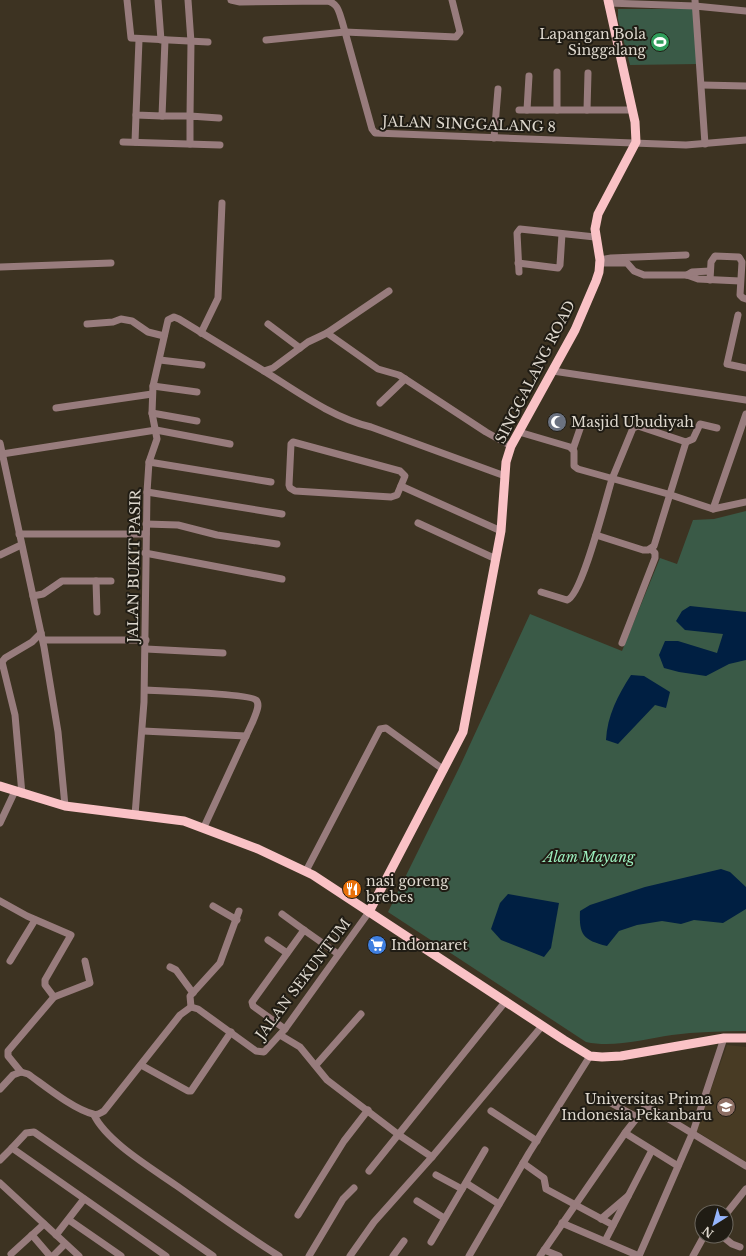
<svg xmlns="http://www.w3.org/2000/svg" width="746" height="1256" viewBox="0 0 746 1256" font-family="'Libre Baskerville',serif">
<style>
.built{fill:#483b24}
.green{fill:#3a5a47}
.water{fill:#001f42}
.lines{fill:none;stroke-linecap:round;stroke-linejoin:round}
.minor{stroke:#987c7d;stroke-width:7}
.major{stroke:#fac2c6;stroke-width:9}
.labels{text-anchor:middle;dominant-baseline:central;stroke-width:4;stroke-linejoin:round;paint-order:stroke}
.poi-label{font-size:14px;fill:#ded8ce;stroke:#201c14;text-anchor:start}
.street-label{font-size:14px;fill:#ded8ce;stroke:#201c14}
.park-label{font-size:14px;font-style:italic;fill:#9beebd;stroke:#201c14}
</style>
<rect width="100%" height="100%" fill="#3d3322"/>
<!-- built -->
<polygon class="built" points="727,1045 746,1047 746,1162 696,1131"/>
<!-- green -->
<g class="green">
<polygon points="618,9 693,9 698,64 630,65 618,19"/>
<path d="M746 511V1031C721 1031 696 1032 672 1035 644 1039 614 1048 586 1042L388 912 461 764 530 614 622 651 660 558 677 564 693 520 714 519Z"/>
</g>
<!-- water -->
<g class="water">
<polygon points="690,606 746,612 746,660 729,664 706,676 679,672 664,668 659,655 665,641 678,641 717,653 723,634 685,630 676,621 682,611"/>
<path d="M631 675 644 676 670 692 666 708 655 705 618 744 606 740C607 716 618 695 631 675Z"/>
<path d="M721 869 730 872 746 887V909L723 923 694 920 681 924 662 921 637 925 619 931 607 946C583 940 579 935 580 911L590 905 645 887Z"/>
<polygon points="508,894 559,903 551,948 544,957 501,940 491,929 500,903"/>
</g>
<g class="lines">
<!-- minor -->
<g class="minor">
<polyline points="127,0 131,38 208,42"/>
<polyline points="158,0 161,40"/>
<path d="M231 0 240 2 327 1C338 3 339 12 342 21L372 129 375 133 686 145 746 140"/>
<polyline points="695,0 705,144"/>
<polyline points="608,3 695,6 746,11"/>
<polyline points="139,40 136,115 162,116 165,40"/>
<polyline points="266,40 345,32 456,37 460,32 452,0"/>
<polyline points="557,72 557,110"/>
<polyline points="702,85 746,86"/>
<polyline points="519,110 632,110"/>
<polyline points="527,110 529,76"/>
<polyline points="587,110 588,73"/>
<polyline points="162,116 190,116 191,42 188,0"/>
<polyline points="494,138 498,89"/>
<polyline points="123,142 220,145"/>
<polyline points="135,142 136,115"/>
<polyline points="190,144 190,116 219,118"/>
<polyline points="600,260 611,258 686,255"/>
<polyline points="518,263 558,268 560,265 562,234"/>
<polyline points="599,263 627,263 634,271 644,275 687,275 698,279 740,281"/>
<polyline points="0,267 111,263"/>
<polyline points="519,272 517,233 520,229 595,237"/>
<polyline points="687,275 692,272 710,271"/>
<polyline points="710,280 711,262 715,256 739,257 742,262 740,295 743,298 746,299"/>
<polyline points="738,315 727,364 746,368"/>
<polyline points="87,324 113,322 121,319 132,321 148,332 164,336"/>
<polyline points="268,324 300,348"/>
<polyline points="201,333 218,298 222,203"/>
<polyline points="327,333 378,369 399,375 486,432 511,446"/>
<polyline points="160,360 202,365"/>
<path d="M264 371C298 392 331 417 371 427L505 476"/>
<polyline points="553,371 746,400"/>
<polyline points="153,386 197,392"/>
<polyline points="380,403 405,379"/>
<polyline points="56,408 152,394"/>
<polyline points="152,413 197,421"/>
<polyline points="519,432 570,447 574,451 574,466 578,469 668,494 713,509 746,502"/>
<polygon points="293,442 400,471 405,476 397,495 391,497 295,491 290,488 289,485 291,444"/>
<polyline points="686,442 693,439 700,424 717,428"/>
<polyline points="0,443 44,647 58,732 65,806"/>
<polyline points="573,449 583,420"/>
<polyline points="2,454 156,430 230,444"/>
<polyline points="149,462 271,482"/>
<polyline points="401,486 501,531"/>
<polyline points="147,492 282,514"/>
<polyline points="713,509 746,414"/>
<polyline points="418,523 496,559"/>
<polyline points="146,524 178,525 217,535 277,544"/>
<polyline points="19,534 146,534"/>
<polyline points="596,535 643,550 648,550 654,546 686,442"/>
<polyline points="145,553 282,579"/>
<polyline points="0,555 21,545"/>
<polyline points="96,581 97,612"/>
<path d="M541 592 567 600C582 596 606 498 612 479 619 462 626 445 633 428L638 426 686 442"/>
<polyline points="33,596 43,594 62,581 111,581"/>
<polyline points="43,640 146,640"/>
<polyline points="622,643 655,558 655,553 651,549"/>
<polyline points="146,649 223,653"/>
<path d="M145 690C159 691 251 694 256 700 261 705 255 715 253 721L204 827"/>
<polyline points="143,731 246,736"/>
<polyline points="22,794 15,715 2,662 5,658 32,642 41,633"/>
<polyline points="135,815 144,702 147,492 149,462 157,439 152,413 153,386 168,320 174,317 179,319 264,371 273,368 308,342 327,333 389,291"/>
<polyline points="0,823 15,791"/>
<polyline points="306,871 380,729 386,728 444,770"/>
<polyline points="0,901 27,916 71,935 45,980 45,985 54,997"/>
<polyline points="213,906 237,920"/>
<polyline points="282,914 304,930"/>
<polyline points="268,940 287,953"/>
<polyline points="10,961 35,920"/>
<polyline points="170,967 176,970 193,993"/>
<polyline points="191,1007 190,996 220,963 239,911"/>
<polyline points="285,1029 253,1006 252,1002 304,930 338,954"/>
<polyline points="280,1035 300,1047 327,1080 399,1135 432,1157"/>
<polyline points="141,1065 188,1091 191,1091 231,1032"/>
<polyline points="316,1065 361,1014"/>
<polyline points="21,1072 8,1056 8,1051 54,997 90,983 85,961"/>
<path d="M0 1089 13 1075 21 1072 28 1074C45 1086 73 1109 93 1114 97 1116 100 1113 104 1111L180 1015 191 1007 198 1009 256 1051 264 1052 285 1029 369 912"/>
<polyline points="609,1102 637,1117"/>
<polyline points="491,1111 537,1141"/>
<path d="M94 1115C107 1142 153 1169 177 1186 211 1210 244 1234 279 1256"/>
<polyline points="625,1133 678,1166"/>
<polyline points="12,1148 26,1133 34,1132 213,1256"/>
<polyline points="0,1160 12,1148 166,1256"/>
<polyline points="523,1163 544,1178 546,1189 613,1225"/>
<polyline points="369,1171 505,1002"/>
<polyline points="436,1175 462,1189"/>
<polyline points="0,1183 79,1256"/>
<polyline points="466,1183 499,1204"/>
<polyline points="417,1201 444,1218"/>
<polyline points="726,1214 746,1189"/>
<polyline points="298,1215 344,1141 368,1110"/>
<polyline points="601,1219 628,1196"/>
<polyline points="69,1220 121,1256"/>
<polyline points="562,1223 639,1256 693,1132 724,1038"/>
<polyline points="32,1235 50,1256"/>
<polyline points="56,1235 84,1199"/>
<polyline points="722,1236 732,1244 740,1247"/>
<polyline points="605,1241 652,1150"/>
<polyline points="431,1242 485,1150"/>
<polyline points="544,1250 559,1256"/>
<polyline points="11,1254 44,1224"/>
<polyline points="53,1256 65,1244"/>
<polyline points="309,1256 343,1199 354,1188"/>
<polyline points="350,1256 374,1222 432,1157 542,1026"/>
<polyline points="393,1256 404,1241"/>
<polyline points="469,1256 529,1153 590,1056"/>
<polyline points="540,1256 625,1133 646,1106 649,1107 746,1166"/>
<polyline points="693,1256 704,1236"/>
</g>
<!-- major -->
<g class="major">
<polyline points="0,786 65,806 184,821 258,849 313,875 564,1040 590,1056 602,1057 621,1056 724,1038 746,1038"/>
<polyline points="369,912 463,732 501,531 506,462 511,446 575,330 596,281 599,272 600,260 595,229 598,214 636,142 635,122 608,0"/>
</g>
</g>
<!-- icons -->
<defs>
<symbol id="stadium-disc" viewBox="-11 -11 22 22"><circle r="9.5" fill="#2e9e5b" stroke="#201c14"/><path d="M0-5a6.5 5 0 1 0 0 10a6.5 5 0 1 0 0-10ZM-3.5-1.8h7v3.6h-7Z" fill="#fff"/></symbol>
<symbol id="mosque-disc" viewBox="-11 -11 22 22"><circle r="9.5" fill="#6b7280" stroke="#201c14"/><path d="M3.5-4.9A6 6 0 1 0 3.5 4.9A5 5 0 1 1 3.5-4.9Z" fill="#fff"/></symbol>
<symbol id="restaurant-disc" viewBox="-11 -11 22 22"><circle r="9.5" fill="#e8710a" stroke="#201c14"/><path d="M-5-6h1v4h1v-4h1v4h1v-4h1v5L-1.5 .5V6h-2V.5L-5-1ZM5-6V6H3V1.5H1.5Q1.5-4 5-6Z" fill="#fff"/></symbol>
<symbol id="supermarket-disc" viewBox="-11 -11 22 22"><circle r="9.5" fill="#3f7fe0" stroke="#201c14"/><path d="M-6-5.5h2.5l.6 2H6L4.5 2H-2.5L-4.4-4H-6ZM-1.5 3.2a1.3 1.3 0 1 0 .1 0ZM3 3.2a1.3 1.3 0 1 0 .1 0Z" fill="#fff"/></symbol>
<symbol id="university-disc" viewBox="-11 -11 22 22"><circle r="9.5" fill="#8d6e63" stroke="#201c14"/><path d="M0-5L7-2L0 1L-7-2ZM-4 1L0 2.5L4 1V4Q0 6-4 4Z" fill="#fff"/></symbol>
</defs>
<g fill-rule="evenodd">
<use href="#stadium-disc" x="649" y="31" width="22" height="22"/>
<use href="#mosque-disc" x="546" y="411" width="22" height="22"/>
<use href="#restaurant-disc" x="341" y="878" width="22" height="22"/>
<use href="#supermarket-disc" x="366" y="934" width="22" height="22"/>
<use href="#university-disc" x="715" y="1096" width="22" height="22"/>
</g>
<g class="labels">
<!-- poi labels -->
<g class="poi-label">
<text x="646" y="34" text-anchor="end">Lapangan Bola<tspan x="646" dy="16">Singgalang</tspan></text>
<text x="571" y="422">Masjid Ubudiyah</text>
<text x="366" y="881">nasi goreng<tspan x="366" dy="16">brebes</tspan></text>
<text x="391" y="945">Indomaret</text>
<text x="712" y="1099" text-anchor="end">Universitas Prima<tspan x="712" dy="16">Indonesia Pekanbaru</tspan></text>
</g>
<!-- street labels -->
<g class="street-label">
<text transform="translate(469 124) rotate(2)">JALAN SINGGALANG 8</text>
<text transform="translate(535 372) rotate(-63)">SINGGALANG ROAD</text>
<text transform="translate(134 566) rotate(-89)">JALAN BUKIT PASIR</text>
<text transform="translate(303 979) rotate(-53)">JALAN SEKUNTUM</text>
</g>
<!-- park labels -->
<g class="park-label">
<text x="589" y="857">Alam Mayang</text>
</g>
</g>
<!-- north arrow -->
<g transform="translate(714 1224) rotate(217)"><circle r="19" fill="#201c14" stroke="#6c675e"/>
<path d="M0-3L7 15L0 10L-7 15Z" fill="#96b6fd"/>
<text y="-6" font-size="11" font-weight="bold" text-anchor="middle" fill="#ded8ce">N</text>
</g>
</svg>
